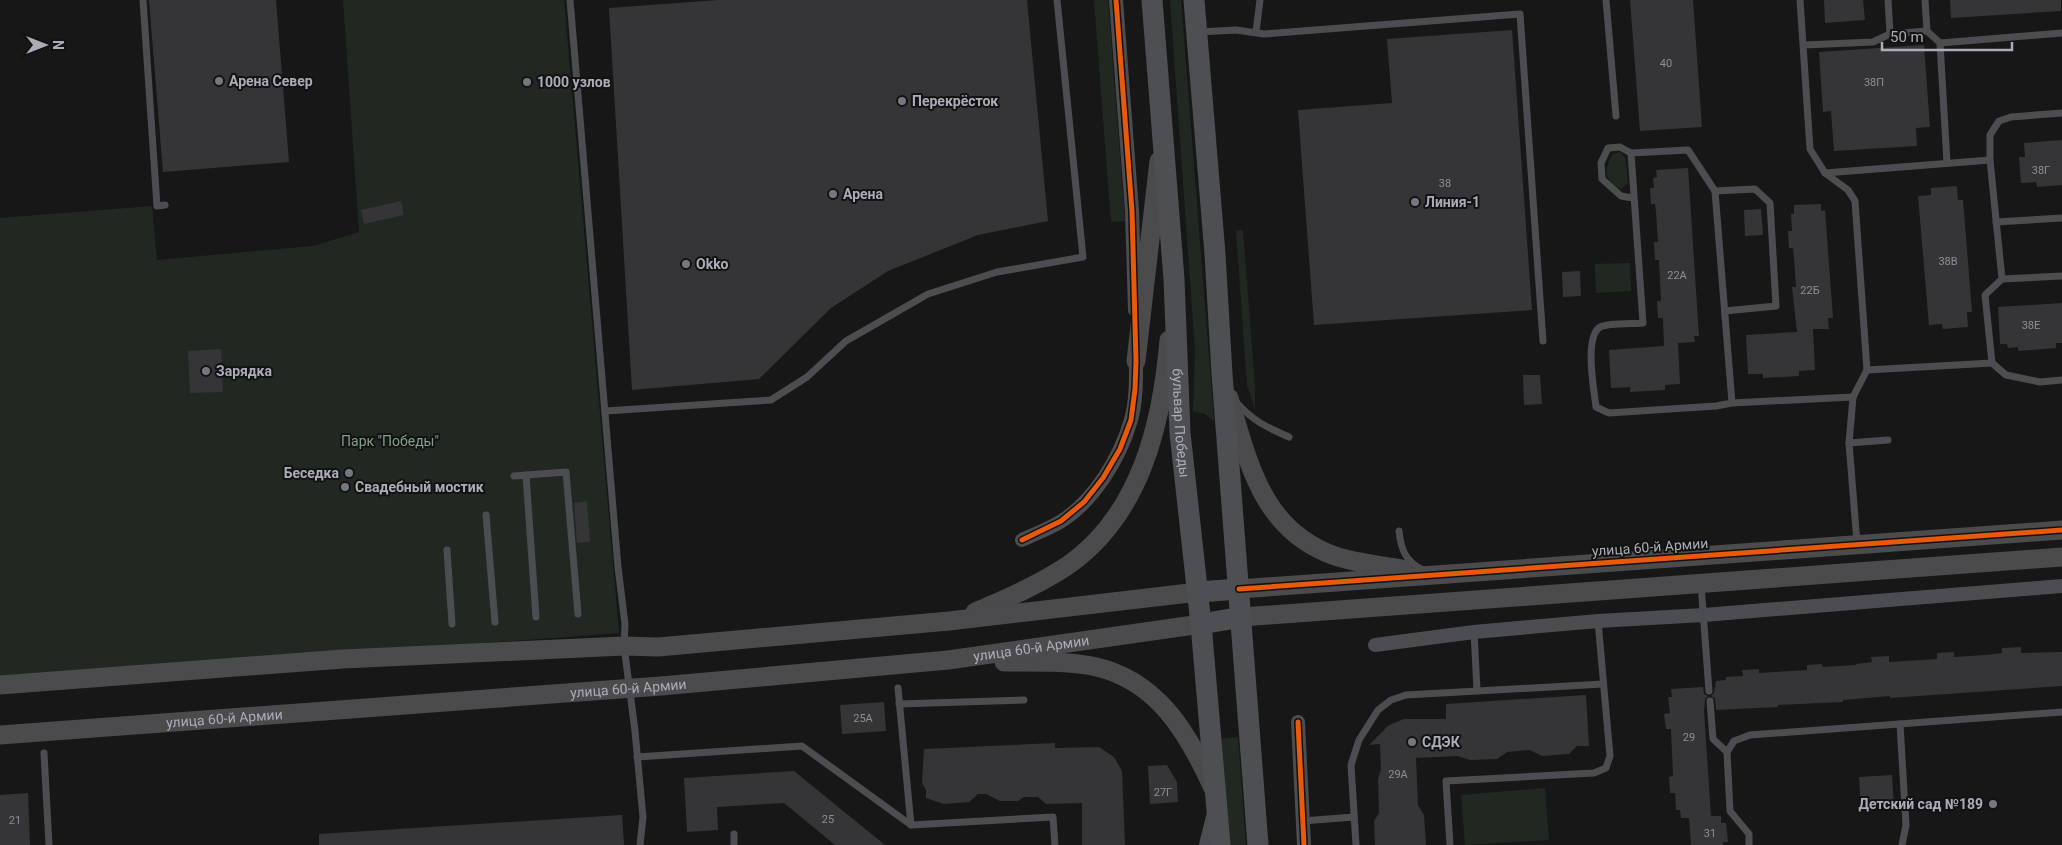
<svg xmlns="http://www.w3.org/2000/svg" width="2062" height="845" viewBox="0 0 2062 845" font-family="Roboto,sans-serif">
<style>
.green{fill:#212822}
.building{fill:#353537}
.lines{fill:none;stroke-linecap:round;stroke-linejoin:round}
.lane{stroke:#4c4d50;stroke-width:7}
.street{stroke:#4c4d50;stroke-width:14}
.secondary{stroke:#4b4b4e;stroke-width:19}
.primary{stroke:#4e4f52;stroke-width:21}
.cycleway-casing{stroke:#121213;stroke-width:8}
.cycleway{stroke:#e8590c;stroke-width:5}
.poi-dot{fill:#77787f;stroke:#121213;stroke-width:2}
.labels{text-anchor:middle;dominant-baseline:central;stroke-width:4;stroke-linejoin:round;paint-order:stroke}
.number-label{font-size:11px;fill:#8d8f97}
.poi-label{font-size:14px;font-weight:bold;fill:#aaadb7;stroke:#121213;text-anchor:start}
.street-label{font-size:14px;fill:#aaadb7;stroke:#121213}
.park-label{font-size:14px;fill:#82a186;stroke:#121213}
</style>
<rect width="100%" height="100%" fill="#171718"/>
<!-- green -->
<g class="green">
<polygon points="343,0 564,0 619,633 0,679 0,218 152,206 157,260 313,246 359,232"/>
<polygon points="1094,0 1108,0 1125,221 1111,222"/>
<polygon points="1170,0 1181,0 1214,421 1205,414 1193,411 1195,351"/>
<path d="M1620 152 1626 159 1628 183 1621 189C1603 181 1604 169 1613 154Z"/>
<polygon points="1243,230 1255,386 1255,410 1247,385 1236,231"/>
<polygon points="1630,263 1631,291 1596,293 1595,264"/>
<polygon points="1238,737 1246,845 1229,845 1220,739"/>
<polygon points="1545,788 1549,840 1465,845 1461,795"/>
</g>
<!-- building -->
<g class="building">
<polygon points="149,0 276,0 289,162 163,172"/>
<polygon points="718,0 1027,0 1048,221 978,235 888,271 831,308 759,379 632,390 609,8"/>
<polygon points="1630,0 1693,0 1702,127 1640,131"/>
<polygon points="1824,0 1863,0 1865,20 1825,23"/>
<polygon points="1950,0 2061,0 2061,11 1951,18"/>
<polygon points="1512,30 1532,310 1314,325 1298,110 1392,103 1387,39"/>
<polygon points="1924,45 1930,127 1916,128 1917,146 1834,151 1831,111 1823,112 1819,52"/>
<polygon points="2062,140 2062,185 2037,187 2036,182 2021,183 2019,157 2025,157 2024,143"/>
<polygon points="1688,168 1699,336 1694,336 1695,342 1678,343 1680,384 1665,385 1665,390 1630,392 1630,387 1611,388 1609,350 1664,346 1663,318 1658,318 1657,301 1661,301 1659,260 1655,260 1654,242 1658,242 1656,212 1655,204 1651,204 1650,188 1654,188 1653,178 1657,177 1656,170"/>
<polygon points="1957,186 1958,200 1963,200 1972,312 1967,312 1968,327 1943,329 1942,324 1929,325 1918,196 1931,195 1931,188"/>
<polygon points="401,201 404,215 364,224 361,210"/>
<polygon points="1821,204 1821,211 1825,210 1833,318 1828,318 1829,329 1813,329 1815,370 1799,371 1799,376 1763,378 1763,374 1748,374 1746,335 1797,332 1792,287 1796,287 1794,257 1793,248 1789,248 1788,231 1792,231 1791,214 1794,214 1794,205"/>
<polygon points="1761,209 1763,235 1745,236 1744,210"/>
<polygon points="1580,271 1581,296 1563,297 1562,272"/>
<polygon points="2062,303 2062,343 2056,343 2056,348 2018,351 2018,347 2008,348 2007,344 2000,344 1998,307"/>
<polygon points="221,349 223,392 190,393 188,351"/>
<polygon points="1523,375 1540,375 1542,404 1524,405"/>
<polygon points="587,501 590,542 577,543 574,503"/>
<polygon points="2021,647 2021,653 2062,652 2062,686 1890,698 1890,696 1843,700 1843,702 1778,705 1778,707 1716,710 1715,698 1711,696 1714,693 1716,681 1726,680 1726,677 1743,676 1742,670 1759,669 1759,673 1807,670 1807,665 1822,664 1823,667 1856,665 1856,664 1872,662 1871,657 1889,656 1889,662 1937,659 1937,653 1954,652 1954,657 1986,655 2002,653 2002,648"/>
<polygon points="1703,687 1704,694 1708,696 1705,699 1704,711 1711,816 1721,816 1721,823 1726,823 1728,842 1723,842 1723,845 1691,845 1689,818 1681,818 1680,810 1676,810 1675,793 1670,793 1669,777 1673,776 1671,729 1666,729 1664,714 1670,713 1668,697 1672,697 1671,689"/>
<polygon points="1586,695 1589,746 1577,746 1569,754 1542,756 1530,750 1507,752 1497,759 1470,760 1457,756 1416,758 1418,805 1424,815 1426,845 1375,845 1374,821 1379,813 1378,779 1381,769 1380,744 1369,745 1389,725 1404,719 1446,719 1446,704"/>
<polygon points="884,702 886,731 842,734 840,705"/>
<polygon points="1055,743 1055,748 1099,747 1114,757 1122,771 1125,845 1082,845 1082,803 1046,804 1038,797 1024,797 1018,801 1000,801 986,794 978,794 969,802 944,804 926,798 926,790 922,783 924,749"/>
<polygon points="1167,765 1177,782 1178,802 1150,804 1148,766"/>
<polygon points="794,771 885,845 835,845 784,803 717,807 718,830 687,832 684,778"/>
<polygon points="1892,775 1894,808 1861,810 1859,777"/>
<polygon points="28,793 30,845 0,845 0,795"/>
<polygon points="622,815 624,845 319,845 319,834"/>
</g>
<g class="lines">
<!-- lane -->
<g class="lane">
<polyline points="143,0 157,206 165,205"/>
<polyline points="570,0 618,567 625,624 624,646 635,731 643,817 640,845"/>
<polyline points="1606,0 1616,116"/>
<polyline points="1800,0 1810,149 1825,173 1848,190 1855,201 1867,370 1853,397 1849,443 1857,543"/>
<polyline points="1925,0 1927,31 1940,43 1947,163"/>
<polyline points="1199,32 1236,30 1264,34 1520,14 1543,341"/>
<polyline points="1256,32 1260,0"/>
<polyline points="1890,34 1927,31"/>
<polyline points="1940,43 2062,33"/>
<polyline points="1804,45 1873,42 1890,34 1888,0"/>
<polyline points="1631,153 1620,147 1608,148 1601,163 1602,179 1621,196 1633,198"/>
<polyline points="1825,173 1990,160"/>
<polyline points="1715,191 1755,189 1770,203 1776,306 1725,311"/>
<polyline points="1996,222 2062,218"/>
<polyline points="2002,279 1990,160 1990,135 1999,121 2011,117 2062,113"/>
<polyline points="1992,363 2006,375 2040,382 2062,380"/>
<polyline points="1867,370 1992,363 1985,295 2002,279 2062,276"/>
<path d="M1236 402C1253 421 1266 427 1289 437"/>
<path d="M1732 403 1715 191 1688 150 1631 153 1643 323C1633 324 1608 323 1600 327 1584 337 1594 390 1596 407L1609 413 1716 406 1732 403 1853 397"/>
<polyline points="606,411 771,400 807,377 846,341 928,294 997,272 1083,257 1057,0"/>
<polyline points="1849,443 1888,440"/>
<polyline points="526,475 536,617"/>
<polyline points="514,476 566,472 578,614"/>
<polyline points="486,515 495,622"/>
<path d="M1399 531C1401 550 1406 562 1423 570"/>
<polyline points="447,550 452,624"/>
<polyline points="1701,584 1709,691"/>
<polyline points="1474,632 1477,690"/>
<polyline points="898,688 911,825"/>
<polyline points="1710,701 1713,739 1727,752"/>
<polyline points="899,704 1024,700"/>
<polyline points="1900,724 1906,825 1902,845"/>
<polyline points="44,753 49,845"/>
<polyline points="637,757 802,746 911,825 1053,817 1055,845"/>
<polyline points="1302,821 1354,817"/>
<polyline points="734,834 734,845"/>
<polyline points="1356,845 1351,765 1359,740 1378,710 1391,700 1406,695 1603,684"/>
<polyline points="1450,845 1446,781 1594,773 1606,768 1610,756 1598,621"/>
<polyline points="1749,845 1749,834 1730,811 1727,752 1734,741 1750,735 2062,712"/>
</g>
<!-- street -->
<g class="street">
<polyline points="1116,0 1132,211 1135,310"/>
<path d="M1022 540C1035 534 1048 529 1060 522 1094 501 1120 458 1131 420 1137 399 1136 374 1136 352"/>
<polyline points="1375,645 1474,632 1598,621 1704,615 2062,586"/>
<polyline points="1298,722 1304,845"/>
<polyline points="1206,845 1213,817"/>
</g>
<!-- secondary -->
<g class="secondary">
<polyline points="1136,361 1159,161"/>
<path d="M1229 398C1249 464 1262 530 1335 556 1356 563 1380 565 1402 569"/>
<polyline points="1239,589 2062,530"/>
<path d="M975 612C1007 599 1038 585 1067 566 1141 515 1162 423 1169 340"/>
<polyline points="1242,617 2062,557"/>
<path d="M1004 662C1033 662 1063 661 1092 666 1157 679 1188 733 1213 788"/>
<polyline points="0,685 343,659 624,646 658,647 949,621 1198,592"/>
<path id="s1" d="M0 735 661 686 948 660 1201 624"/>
</g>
<!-- primary -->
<g class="primary">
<path id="s2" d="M1152 0 1174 279 1180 433 1201 624 1220 845"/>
<polyline points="1194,0 1215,254 1222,374 1258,845"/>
<polyline points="1198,592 1239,589"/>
<polyline points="1201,624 1242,617"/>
</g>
<defs>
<g id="cycleway">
<polyline points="1022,540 1061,521 1084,502 1103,478 1120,449 1131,420 1135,389 1136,361 1132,211 1116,0"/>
<polyline points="1239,589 2062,530"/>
<polyline points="1298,722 1304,845"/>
</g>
</defs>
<!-- cycleway casing -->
<use href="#cycleway" class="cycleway-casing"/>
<!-- cycleway -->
<use href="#cycleway" class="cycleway"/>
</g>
<!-- markers -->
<g class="poi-dot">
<circle cx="219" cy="81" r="5"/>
<circle cx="527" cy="82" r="5"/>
<circle cx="902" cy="101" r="5"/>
<circle cx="833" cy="194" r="5"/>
<circle cx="1415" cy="202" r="5"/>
<circle cx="686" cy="264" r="5"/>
<circle cx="206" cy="371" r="5"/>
<circle cx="349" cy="473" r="5"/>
<circle cx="345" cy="487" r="5"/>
<circle cx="1412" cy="742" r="5"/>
<circle cx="1993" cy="804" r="5"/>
</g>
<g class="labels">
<!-- number labels -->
<g class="number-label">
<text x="1666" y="63">40</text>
<text x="1874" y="82">38П</text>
<text x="2041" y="170">38Г</text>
<text x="1445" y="183">38</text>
<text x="1948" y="261">38В</text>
<text x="1677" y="275">22А</text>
<text x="1810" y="290">22Б</text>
<text x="2031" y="325">38Е</text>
<text x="863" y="718">25А</text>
<text x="1689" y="737">29</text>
<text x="1398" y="774">29А</text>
<text x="1163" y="792">27Г</text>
<text x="828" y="819">25</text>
<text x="15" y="820">21</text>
<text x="1710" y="833">31</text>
</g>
<!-- poi labels -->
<g class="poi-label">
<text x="229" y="81">Арена Север</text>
<text x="537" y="82">1000 узлов</text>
<text x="912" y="101">Перекрёсток</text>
<text x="843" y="194">Арена</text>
<text x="1425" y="202">Линия-1</text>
<text x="696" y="264">Okko</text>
<text x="216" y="371">Зарядка</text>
<text x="339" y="473" text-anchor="end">Беседка</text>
<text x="355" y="487">Свадебный мостик</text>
<text x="1422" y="742">СДЭК</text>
<text x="1983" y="804" text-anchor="end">Детский сад №189</text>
</g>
<!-- street labels -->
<g class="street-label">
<text stroke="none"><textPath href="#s2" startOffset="424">бульвар Победы</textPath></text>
<text transform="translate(1650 547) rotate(-4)">улица 60-й Армии</text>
<text stroke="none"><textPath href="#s1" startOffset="1035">улица 60-й Армии</textPath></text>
<text stroke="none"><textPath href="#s1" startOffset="630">улица 60-й Армии</textPath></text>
<text stroke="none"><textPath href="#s1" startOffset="225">улица 60-й Армии</textPath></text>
</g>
<!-- park labels -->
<g class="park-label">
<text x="390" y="441">Парк "Победы"</text>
</g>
</g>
<!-- north arrow -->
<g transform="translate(45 45) rotate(90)" stroke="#121213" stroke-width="4" paint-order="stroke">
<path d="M0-4L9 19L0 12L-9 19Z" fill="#aaadb7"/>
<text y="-8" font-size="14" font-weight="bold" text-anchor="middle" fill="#aaadb7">N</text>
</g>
<!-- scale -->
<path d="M1882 42v8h130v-8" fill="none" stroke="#aaadb7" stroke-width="2.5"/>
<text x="1890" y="42" font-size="15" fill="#aaadb7" stroke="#121213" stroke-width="4" paint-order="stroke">50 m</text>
</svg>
